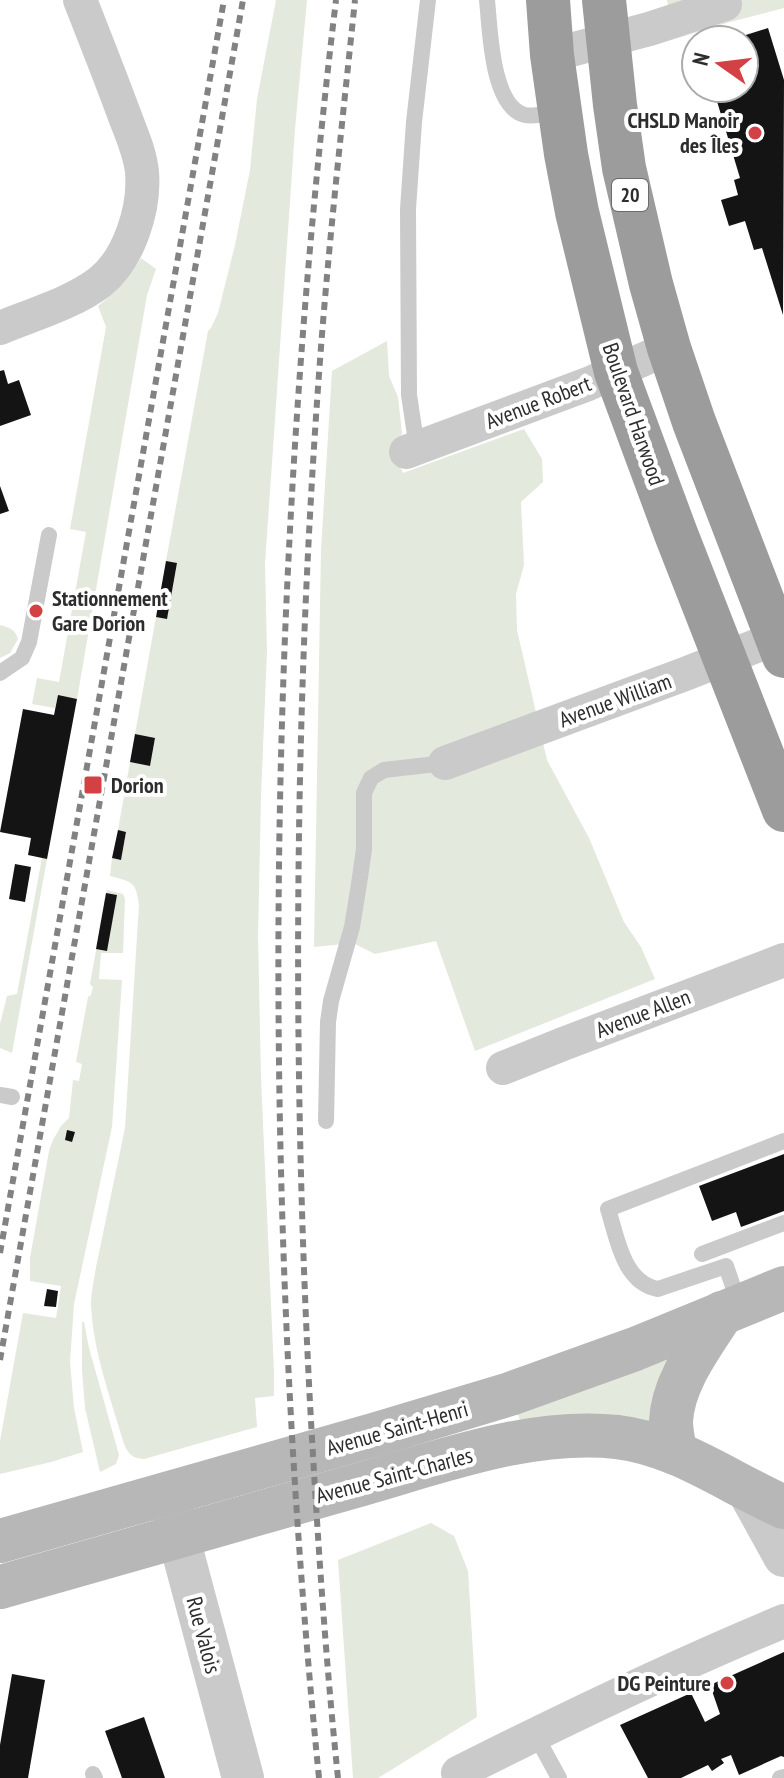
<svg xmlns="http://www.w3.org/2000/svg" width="784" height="1778" viewBox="0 0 784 1778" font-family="'PT Sans Narrow',sans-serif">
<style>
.green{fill:#e3e9dc}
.building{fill:#141414}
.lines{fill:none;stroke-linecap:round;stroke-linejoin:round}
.service{stroke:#cacaca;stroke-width:16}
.minor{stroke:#cacaca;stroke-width:34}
.tertiary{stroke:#cacaca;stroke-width:42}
.secondary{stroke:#b7b7b7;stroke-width:44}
.trunk{stroke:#9c9c9c;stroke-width:44}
.rail{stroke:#828282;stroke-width:6;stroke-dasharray:8 6;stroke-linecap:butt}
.poi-dot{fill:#d34145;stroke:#fff;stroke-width:3}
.labels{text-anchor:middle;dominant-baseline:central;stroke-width:8;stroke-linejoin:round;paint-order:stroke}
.shield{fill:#fff;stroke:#6c6c6c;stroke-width:2}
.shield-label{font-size:20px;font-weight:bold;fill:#2d2d2d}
.poi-label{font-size:22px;font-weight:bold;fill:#2d2d2d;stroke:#fff;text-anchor:end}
.street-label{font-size:22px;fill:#2d2d2d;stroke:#fff}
</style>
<rect width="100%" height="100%" fill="#fff"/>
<!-- green -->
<g class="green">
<path d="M276 0H307L295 129 265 564 267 651 261 797 258 935 261 1078 274 1372V1396L255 1398 257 1427 144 1459C132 1458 129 1455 124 1444 111 1399 93 1352 91 1304 91 1292 94 1280 96 1267L125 1128 139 905C136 881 132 882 110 876L112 858 121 860 126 833 118 830 130 762 150 766 155 739 135 734 156 617 167 618 177 564 166 561 208 331 211 328 218 313 235 245 250 170 257 99Z"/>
<polygon points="667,0 784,0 784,8 730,22 652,46 668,5"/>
<path d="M141 258 156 269 147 295 77 699 58 696 55 708 32 704 37 678 59 682 86 532 70 529 106 327 98 306C116 292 129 277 141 258Z"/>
<polygon points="387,341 389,376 398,397 402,433 395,456 403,473 524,429 542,459 543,482 521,502 524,565 516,594 517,630 547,760 589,838 624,922 641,947 655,979 475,1051 436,941 375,954 353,943 314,947 321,550 332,371"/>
<path d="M0 625C10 628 15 629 18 639L10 653 0 658Z"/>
<polygon points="42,858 47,859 12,1053 0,1048 0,1024 7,996 17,994"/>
<polygon points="107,890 123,894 125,899 123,953 101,953 99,979 122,980 112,1127 74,1304 70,1362 74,1408 83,1452 51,1462 0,1474 0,1441 23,1313 56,1318 61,1286 30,1281 30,1258 49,1151 53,1140 61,1126 69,1118 73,1080 79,1081 82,1064 76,1062 88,997 91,995 93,987 90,984"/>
<polygon points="82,1322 84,1322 89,1348 119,1455 116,1464 100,1472 85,1408 82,1369"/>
<polygon points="669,1355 657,1423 521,1424 517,1411"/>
<polygon points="431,1523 454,1536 468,1571 477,1717 378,1778 353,1778 338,1560"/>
</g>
<!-- building -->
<g class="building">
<polygon points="768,28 784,80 783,315 762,248 754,250 745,221 729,226 721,200 738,195 734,180 740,178 713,88 744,88 744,40 733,39"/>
<polygon points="4,370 8,384 19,380 31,415 0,426 0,371"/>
<polygon points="0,486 9,511 0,514"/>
<polygon points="166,561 177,563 167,619 156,617"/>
<polygon points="58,695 77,699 47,859 28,855 31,838 0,832 23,709 54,715"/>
<polygon points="135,734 155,738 150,766 130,762"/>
<polygon points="118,830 126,832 121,860 112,858"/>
<polygon points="15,864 31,867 25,902 9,899"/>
<polygon points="106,893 117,895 107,951 96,949"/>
<polygon points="67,1130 75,1132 72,1142 65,1140"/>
<polygon points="784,1154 784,1211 741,1227 736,1212 712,1221 699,1186"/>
<polygon points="47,1289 58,1291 56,1307 44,1306"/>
<polygon points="784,1652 784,1757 781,1756 739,1775 731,1755 721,1759 724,1763 712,1771 708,1765 681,1778 648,1778 620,1725 691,1693 705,1722 720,1714 710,1685"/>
<polygon points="12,1674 45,1680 28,1778 0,1778 0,1745"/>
<polygon points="144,1717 164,1775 165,1778 122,1778 105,1731"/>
</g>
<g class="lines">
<!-- service -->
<g class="service">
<path d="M487 0C490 27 491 107 525 115 535 117 547 113 557 112"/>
<polyline points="417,448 409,395 408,209 414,122 428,0"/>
<polyline points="0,673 22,658 29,642 49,535"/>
<polyline points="0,1095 12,1097"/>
<polyline points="326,1121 328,1022 331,1001 352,927 359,884 364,849 364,793 371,778 384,770 445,763"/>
<polyline points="702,1254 784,1223"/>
<path d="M739 1304 726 1266 658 1289C623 1283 617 1237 608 1209L784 1141"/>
<polyline points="535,1734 559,1778"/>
<polyline points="93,1774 95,1778"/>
<polyline points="780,1778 784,1777"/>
</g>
<!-- minor -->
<g class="minor">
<polyline points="552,55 649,29 725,4"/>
<path d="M0 328C31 315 73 303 100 282 129 259 145 209 142 172 140 152 131 133 124 114 110 76 95 38 80 0"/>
<polyline points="406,452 588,384 669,348"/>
<polyline points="445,763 685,674 784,635"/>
<polyline points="503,1068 563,1044 784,960"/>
<path d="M458 1773C565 1719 673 1667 784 1621"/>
</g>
<!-- tertiary -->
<g class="tertiary">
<polyline points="747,1489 784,1556"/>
<polyline points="169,1501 243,1778"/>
</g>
<!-- secondary -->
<g class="secondary">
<path d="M675 1453C674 1443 671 1432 671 1421 673 1381 702 1345 722 1313"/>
<polyline points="0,1541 377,1434 510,1394 635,1349 784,1288"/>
<path d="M0 1587C121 1553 241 1518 362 1484 443 1461 531 1428 617 1437 678 1444 729 1483 784 1507"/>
</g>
<!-- trunk -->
<g class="trunk">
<polyline points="548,0 552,55 566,154 577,212 616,372 676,534 784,810"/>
<polyline points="604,0 615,105 624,168 651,284 669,348 694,422 784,656"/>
</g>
<!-- rail -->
<g class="rail">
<polyline points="0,1253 224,0"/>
<polyline points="0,1360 243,0"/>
<path d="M319 1778C260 1188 265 589 336 0"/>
<path d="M338 1778C325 1653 317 1528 310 1403 292 1061 294 716 319 374 328 249 342 125 355 0"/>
</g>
</g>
<!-- markers -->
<g class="poi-dot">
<circle cx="755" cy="133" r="8"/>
<circle cx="36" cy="611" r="8"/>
<rect x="83" y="775" width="20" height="20" rx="4"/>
<circle cx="727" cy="1683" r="8"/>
</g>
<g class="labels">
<!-- shield labels -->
<rect class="shield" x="612" y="179" width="36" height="32" rx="6"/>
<g class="shield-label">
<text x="630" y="195">20</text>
</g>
<!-- poi labels -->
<g class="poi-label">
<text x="739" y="120">CHSLD Manoir<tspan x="739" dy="25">des Îles</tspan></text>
<text x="52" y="598" text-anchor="start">Stationnement<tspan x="52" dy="25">Gare Dorion</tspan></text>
<text x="111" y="785" text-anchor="start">Dorion</text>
<text x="711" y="1683">DG Peinture</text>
</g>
<!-- street labels -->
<g class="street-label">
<text transform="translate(538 402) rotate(-21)">Avenue Robert</text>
<text transform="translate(634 414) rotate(71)">Boulevard Harwood</text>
<text transform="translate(615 700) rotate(-20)">Avenue William</text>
<text transform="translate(643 1013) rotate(-21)">Avenue Allen</text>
<text transform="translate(397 1428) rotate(-16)">Avenue Saint-Henri</text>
<text transform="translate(394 1475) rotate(-15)">Avenue Saint-Charles</text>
<text transform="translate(204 1635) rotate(75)">Rue Valois</text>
</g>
</g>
<!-- north arrow -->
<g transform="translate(720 64) rotate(284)"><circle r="38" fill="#ffffff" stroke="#ababab" stroke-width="2"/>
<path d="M0-6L14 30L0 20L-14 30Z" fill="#d34145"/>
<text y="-12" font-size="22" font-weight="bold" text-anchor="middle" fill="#2d2d2d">N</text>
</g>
</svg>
